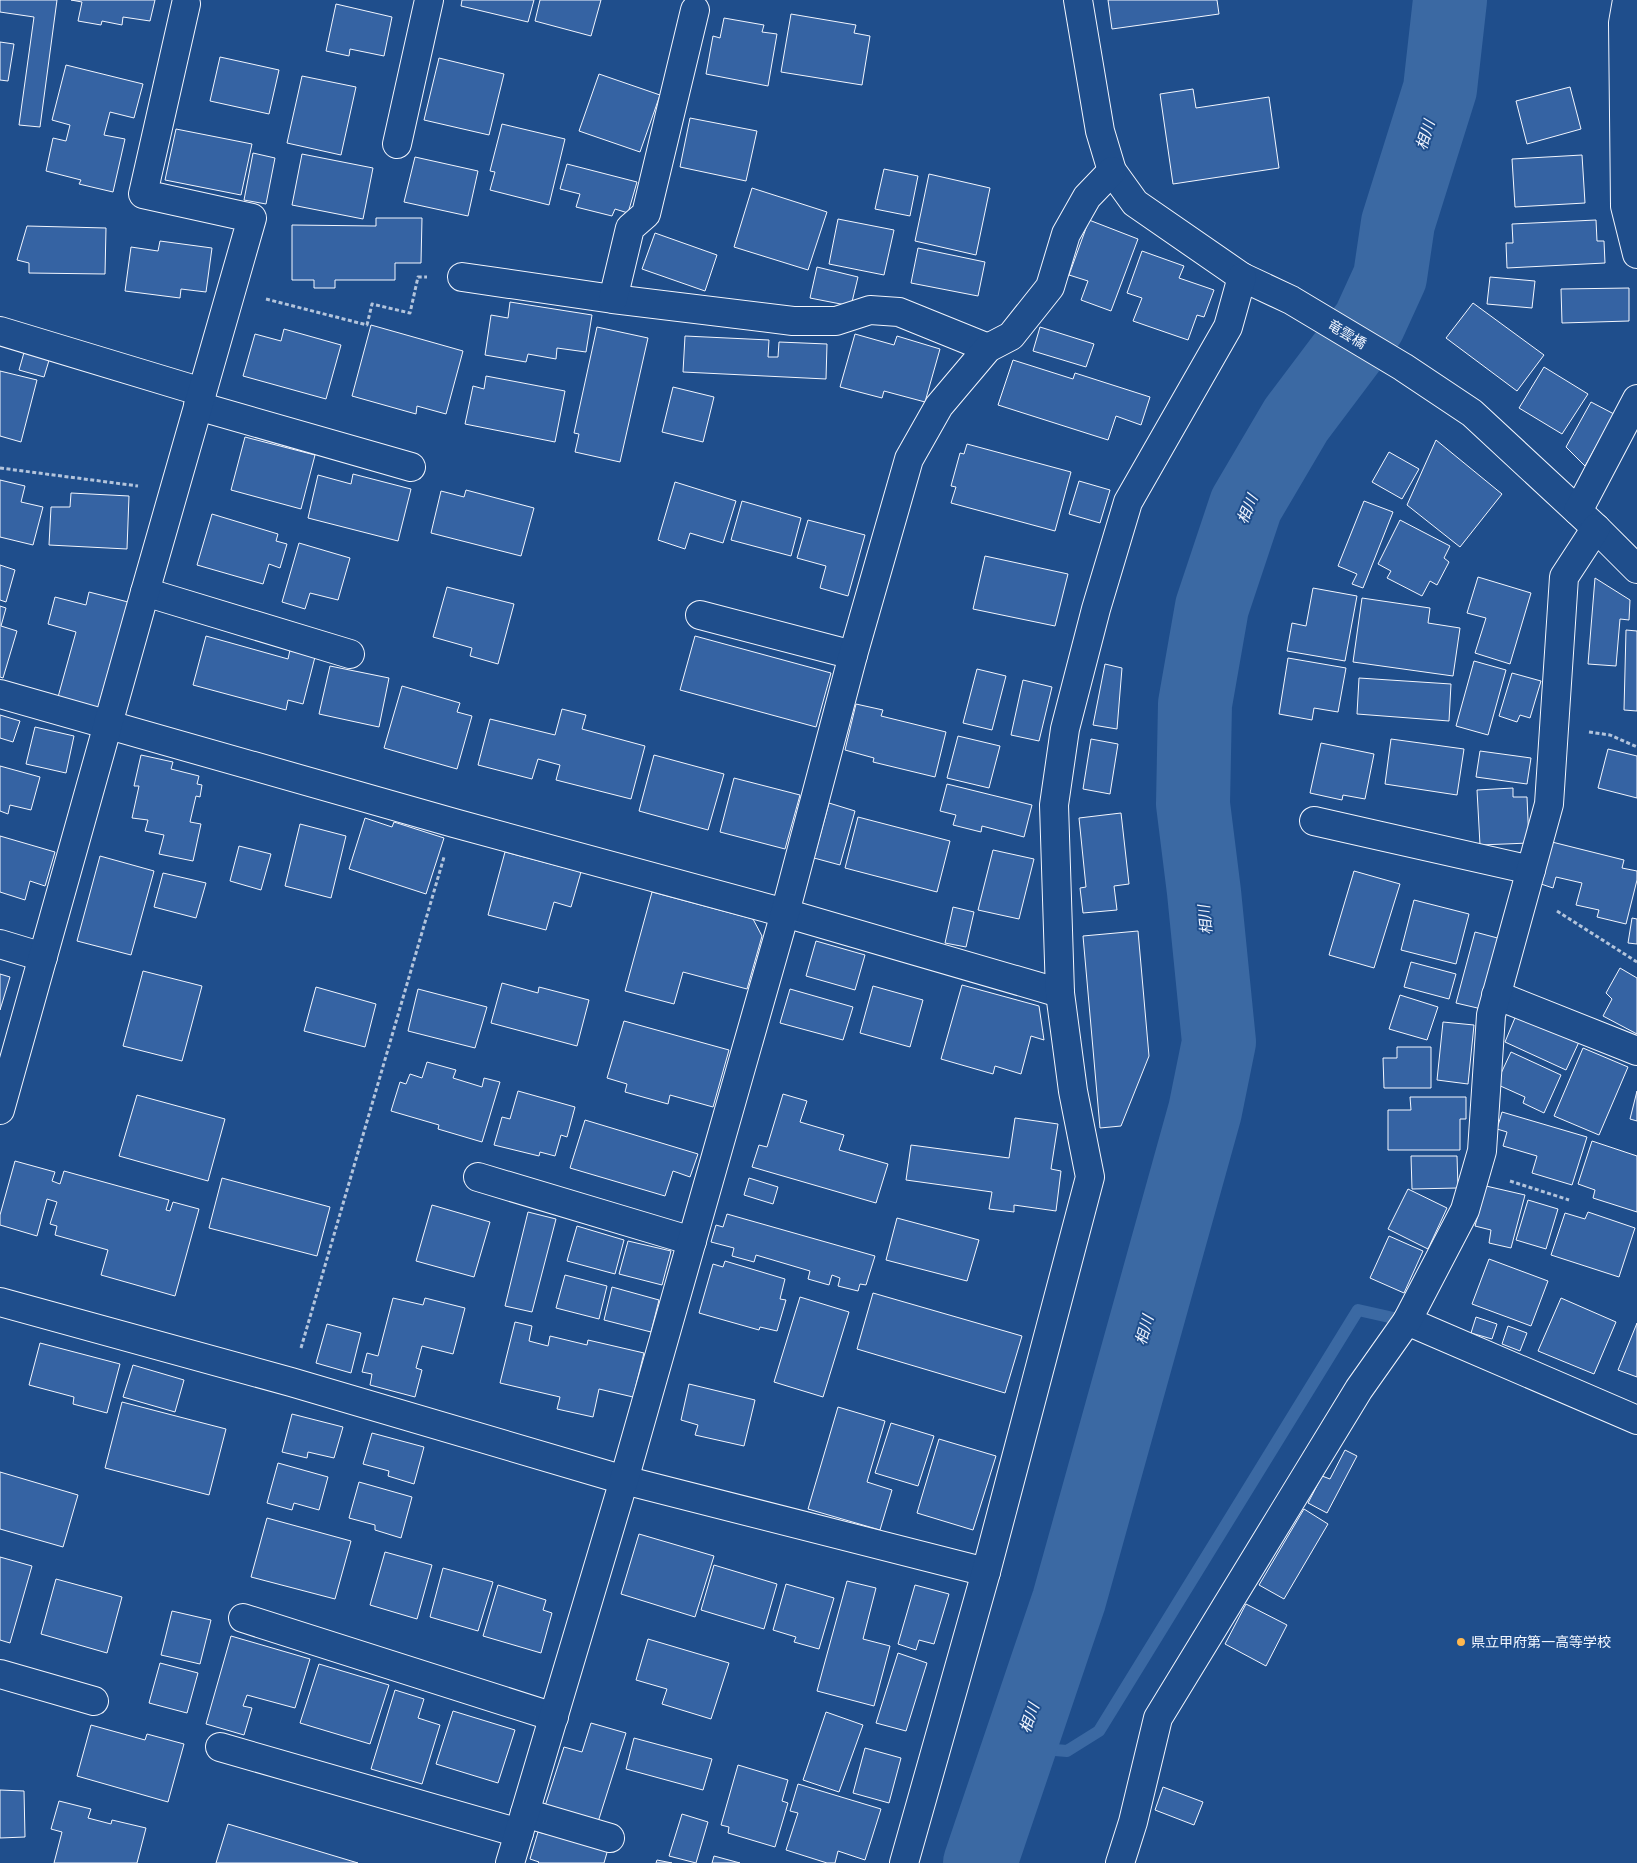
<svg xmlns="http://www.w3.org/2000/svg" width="1637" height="1863" viewBox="0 0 1637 1863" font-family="Arial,'Noto Sans JP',sans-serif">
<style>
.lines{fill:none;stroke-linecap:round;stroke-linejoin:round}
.stream{stroke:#3b69a3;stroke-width:12}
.river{stroke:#3b69a3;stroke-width:74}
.building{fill:#3563a3;stroke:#f2f6ff}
.minor-casing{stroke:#f2f6ff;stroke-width:30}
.path{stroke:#b3c4dc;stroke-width:3;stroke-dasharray:4 2.5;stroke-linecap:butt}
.minor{stroke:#1f4e8c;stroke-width:28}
.poi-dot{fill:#ffb74d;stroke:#1f4e8c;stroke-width:2}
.labels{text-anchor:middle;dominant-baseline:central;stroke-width:4;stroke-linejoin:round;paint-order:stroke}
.street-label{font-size:14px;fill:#f2f6ff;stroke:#1f4e8c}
.poi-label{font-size:14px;fill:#f2f6ff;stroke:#1f4e8c;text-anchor:start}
.water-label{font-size:15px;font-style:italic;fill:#f2f6ff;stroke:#1f4e8c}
</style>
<rect width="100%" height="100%" fill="#1f4e8c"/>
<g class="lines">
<!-- stream -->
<polyline class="stream" points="1019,1747 1067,1751 1099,1731 1358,1310 1407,1321"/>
<!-- river -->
<polyline class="river" points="980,1863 1069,1600 1205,1111 1219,1042 1204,892 1193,804 1195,704 1212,607 1246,505 1296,420 1369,323 1390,277 1398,223 1440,89 1450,0"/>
</g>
<!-- building -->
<g class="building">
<polygon points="0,0 57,0 40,127 19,125 34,17 0,12"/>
<polygon points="71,0 155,0 150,21 123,17 122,25 102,21 101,25 78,21 82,2"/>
<polygon points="462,0 534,0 528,22 461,6"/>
<polygon points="540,0 601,0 591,36 535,21"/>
<polygon points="1108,0 1217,0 1219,14 1112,29"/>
<polygon points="336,4 392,17 384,56 350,49 349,56 326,51"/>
<polygon points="791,14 856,25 854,33 870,36 862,85 781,72"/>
<polygon points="724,18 764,25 762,32 777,34 768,86 706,74 713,36 720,38"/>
<polygon points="0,42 14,44 8,81 0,80"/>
<polygon points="220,57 279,70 269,114 210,101"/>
<polygon points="439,58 504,74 489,135 424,120"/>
<polygon points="66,65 143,84 134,118 110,112 104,135 125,139 113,192 79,184 81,180 46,171 53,138 66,141 70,125 52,120"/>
<polygon points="599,74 660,95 640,152 579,131"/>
<polygon points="302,76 356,87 341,155 287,143"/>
<polygon points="1570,87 1581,129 1527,144 1516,101"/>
<polygon points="1193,89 1196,108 1269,97 1279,168 1173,184 1160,94"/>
<polygon points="690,118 757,131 746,181 680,167"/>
<polygon points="502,124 565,139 549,205 490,190 495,172 490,171"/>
<polygon points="176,129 252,144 241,195 165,180"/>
<polygon points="253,153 275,158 266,204 244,200"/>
<polygon points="302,154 373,168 363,219 292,205"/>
<polygon points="1582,155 1585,203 1515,207 1512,159"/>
<polygon points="415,157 478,171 468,216 404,202"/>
<polygon points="567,164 637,182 628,213 615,209 612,216 576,207 580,194 560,189"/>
<polygon points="884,169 918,176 910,216 875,209"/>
<polygon points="929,174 990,188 976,255 915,241"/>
<polygon points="752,188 827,212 808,270 734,247"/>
<polygon points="376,218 422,218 421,263 395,263 395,280 335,280 335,288 314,288 314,280 292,280 292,225 376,226"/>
<polygon points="838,219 894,230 884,275 829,264"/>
<polygon points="1089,220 1138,239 1111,311 1081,300 1088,281 1069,275"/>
<polygon points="1596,220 1597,241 1604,241 1605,263 1507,268 1506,243 1513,243 1512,224"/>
<polygon points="27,226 106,228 105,274 29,273 29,263 17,260"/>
<polygon points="655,233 717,255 705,291 642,269"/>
<polygon points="160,241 212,248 206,292 181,289 180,298 125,291 131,247 158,251"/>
<polygon points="918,248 985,262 978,296 911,283"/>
<polygon points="1142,251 1184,266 1179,278 1214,290 1204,317 1197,315 1188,340 1133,321 1142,298 1127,293"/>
<polygon points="817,267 858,277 851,306 810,298"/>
<polygon points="1490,277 1535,281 1532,308 1487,304"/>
<polygon points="1629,288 1629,321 1562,323 1561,289"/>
<polygon points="510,302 592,315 586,352 557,348 556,359 528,354 526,362 485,355 491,315 508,318"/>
<polygon points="1473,303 1544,355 1517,391 1446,338"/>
<polygon points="371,325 463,351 446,414 417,406 416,414 352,396"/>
<polygon points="597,327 648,338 620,462 575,452 579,434 574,433"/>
<polygon points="1040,327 1094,344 1086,367 1033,351"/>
<polygon points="284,329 341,345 326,399 243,376 255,334 281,341"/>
<polygon points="855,334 894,345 897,336 940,349 925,402 884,391 882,398 840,387"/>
<polygon points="685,336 769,340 768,357 778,357 779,342 827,344 826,379 683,372"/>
<polygon points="25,349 50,357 44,377 19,370"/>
<polygon points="1013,360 1073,379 1075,373 1150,397 1141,425 1116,416 1108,440 998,405"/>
<polygon points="1544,367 1588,394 1562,434 1519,408"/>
<polygon points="0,371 37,380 21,442 0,436"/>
<polygon points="486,376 565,391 555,442 465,424 473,386 484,389"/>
<polygon points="673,387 714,397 703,442 662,432"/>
<polygon points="1591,402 1614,414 1585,466 1566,447"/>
<polygon points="245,437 315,455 301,509 231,490"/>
<polygon points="1436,440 1502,494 1460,547 1407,505"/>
<polygon points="967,444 1071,472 1055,531 951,503 956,487 951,486 960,453 964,454"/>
<polygon points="1389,452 1419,469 1402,499 1372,482"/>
<polygon points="353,474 411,489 398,541 308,518 318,475 351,484"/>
<polygon points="0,480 25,486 21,502 43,507 33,545 0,537"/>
<polygon points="1079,481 1110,490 1100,523 1069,514"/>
<polygon points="675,482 736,501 723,543 690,533 685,549 658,540"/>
<polygon points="466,490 534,508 521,556 431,533 441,491 464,497"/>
<polygon points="71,493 129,496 127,549 49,545 51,507 70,507"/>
<polygon points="742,501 801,518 791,556 731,540"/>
<polygon points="1364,501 1393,512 1363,588 1352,584 1357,574 1338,566"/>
<polygon points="212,514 278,534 276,541 287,544 280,568 269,564 263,584 197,565"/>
<polygon points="808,520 865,535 848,596 820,588 826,566 797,558"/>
<polygon points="1400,520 1450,546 1444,558 1449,562 1437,585 1430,581 1422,596 1387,578 1391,571 1378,564"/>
<polygon points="299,543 350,558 338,600 310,593 305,609 282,602"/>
<polygon points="985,556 1068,574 1055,626 973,609"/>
<polygon points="0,565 15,570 6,602 0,600"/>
<polygon points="1478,577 1531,593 1510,664 1475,653 1486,618 1467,613"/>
<polygon points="1595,578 1630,600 1629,620 1620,619 1616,666 1588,664"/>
<polygon points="447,587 514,604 498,664 470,656 472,648 433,637"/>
<polygon points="1313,588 1357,596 1345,661 1287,651 1292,623 1306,626"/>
<polygon points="89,592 128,602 98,708 58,697 76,632 48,624 55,597 86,605"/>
<polygon points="1362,598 1430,608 1428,623 1460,628 1453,676 1353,662"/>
<polygon points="0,606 6,608 1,626 17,631 3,678 0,677"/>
<polygon points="1626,630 1637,631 1637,711 1624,710"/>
<polygon points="206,636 288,659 290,650 315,657 303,704 288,700 286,710 193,685"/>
<polygon points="695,636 831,673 816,727 680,690"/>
<polygon points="1288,658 1346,668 1338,712 1314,708 1312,720 1279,714"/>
<polygon points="1474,661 1506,670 1488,735 1456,726"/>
<polygon points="1105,664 1122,668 1117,729 1093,725"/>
<polygon points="330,666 389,678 379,727 319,714"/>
<polygon points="977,669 1006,676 992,730 963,723"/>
<polygon points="1512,673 1541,681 1530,718 1520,715 1517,722 1499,716"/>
<polygon points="1359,678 1451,684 1449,721 1357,714"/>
<polygon points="1023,680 1052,687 1039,741 1011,735"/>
<polygon points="402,686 460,703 457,712 472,716 457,769 384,748"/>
<polygon points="856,704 883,710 881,716 946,732 935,777 873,762 874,758 845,750"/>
<polygon points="562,709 586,715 582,729 645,746 631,799 556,780 560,765 538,759 532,779 478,765 490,719 555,735"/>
<polygon points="0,715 20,721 13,742 0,738"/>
<polygon points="35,727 74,736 66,773 26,764"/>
<polygon points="958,736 1000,746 989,788 947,778"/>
<polygon points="1091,739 1118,744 1110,794 1083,789"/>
<polygon points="1391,739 1464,749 1457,795 1385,784"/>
<polygon points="1321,743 1374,754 1365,799 1343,795 1342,800 1310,793"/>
<polygon points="1608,749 1637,756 1637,798 1598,788"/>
<polygon points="1480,751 1531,758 1527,784 1476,777"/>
<polygon points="141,755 173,762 171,769 199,776 197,784 202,785 200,797 196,796 190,822 201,824 193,861 159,854 164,835 145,831 148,820 132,818 139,786 134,786"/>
<polygon points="654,755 724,774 708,830 639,811"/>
<polygon points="0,766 40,777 31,810 10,805 8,814 0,811"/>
<polygon points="734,778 800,795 785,849 720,832"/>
<polygon points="947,784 1032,805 1024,837 982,826 981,832 953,825 956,815 940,811"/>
<polygon points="1513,788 1513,797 1527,797 1529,843 1480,845 1477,790"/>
<polygon points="829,803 855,811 840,865 814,858"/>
<polygon points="1121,813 1129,884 1114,886 1117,910 1083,913 1080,888 1086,887 1079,818"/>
<polygon points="858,817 950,841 937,892 845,868"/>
<polygon points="365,818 392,827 394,822 444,838 426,894 349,869"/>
<polygon points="300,824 346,836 331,898 285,886"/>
<polygon points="0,836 55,852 45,886 30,881 25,900 0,892"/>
<polygon points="1552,842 1624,860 1622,868 1637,871 1637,880 1626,924 1597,917 1599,910 1576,905 1582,883 1556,877 1553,888 1541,884"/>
<polygon points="239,846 271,854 261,890 230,881"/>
<polygon points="993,850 1034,859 1019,919 978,910"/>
<polygon points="505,852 581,872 571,907 554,902 546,930 488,915"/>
<polygon points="100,856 154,871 131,955 77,941"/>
<polygon points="1354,871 1400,884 1374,968 1329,955"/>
<polygon points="163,873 206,883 196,918 154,907"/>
<polygon points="652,892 753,919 762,936 747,989 683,972 674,1004 625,991"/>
<polygon points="1414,900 1469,914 1456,964 1401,950"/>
<polygon points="953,907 974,912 966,947 945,943"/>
<polygon points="1632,918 1637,919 1637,944 1628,943"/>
<polygon points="1138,931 1149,1056 1121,1126 1100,1128 1083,936"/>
<polygon points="1475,932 1505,940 1486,1010 1456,1003"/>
<polygon points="816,941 865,955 855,990 806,976"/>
<polygon points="1411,962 1456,974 1449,999 1404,987"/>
<polygon points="1620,968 1637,978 1637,1034 1603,1016 1612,999 1606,993"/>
<polygon points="143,971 202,986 182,1061 123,1046"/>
<polygon points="0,974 10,977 0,1010"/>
<polygon points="502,983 538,993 539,987 589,1000 577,1046 491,1023"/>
<polygon points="962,985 1039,1006 1044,1040 1031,1036 1021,1074 995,1066 993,1074 941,1059"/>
<polygon points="873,986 923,1000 910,1047 860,1033"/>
<polygon points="316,987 376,1004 365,1047 304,1031"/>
<polygon points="418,989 487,1007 475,1048 408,1031"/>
<polygon points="790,989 853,1007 843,1040 780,1023"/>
<polygon points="1400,995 1438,1007 1427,1040 1389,1029"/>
<polygon points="1517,1013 1579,1042 1566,1070 1505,1042"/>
<polygon points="624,1021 729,1050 713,1107 670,1095 668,1104 625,1092 627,1084 607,1078"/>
<polygon points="1443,1022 1474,1025 1468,1084 1437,1080"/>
<polygon points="1397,1047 1431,1047 1431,1088 1384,1088 1383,1058 1397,1058"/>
<polygon points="1583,1048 1628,1067 1599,1135 1554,1116"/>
<polygon points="1511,1052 1561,1075 1544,1113 1523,1103 1525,1097 1496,1084"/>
<polygon points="427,1062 456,1070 453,1078 482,1087 484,1078 500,1082 482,1142 438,1129 439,1125 391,1111 400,1082 406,1084 410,1074 422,1078"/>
<polygon points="518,1091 575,1107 567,1137 561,1135 555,1156 540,1152 539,1156 494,1145 502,1117 510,1119"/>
<polygon points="1637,1091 1637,1121 1630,1119"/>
<polygon points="783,1094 807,1101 800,1122 844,1135 839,1150 888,1164 876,1203 752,1167 759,1145 767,1147"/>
<polygon points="137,1095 225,1119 208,1181 119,1156"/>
<polygon points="1410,1097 1466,1097 1466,1119 1460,1119 1460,1150 1388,1150 1388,1110 1411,1110"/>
<polygon points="1502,1112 1587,1137 1572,1185 1532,1173 1537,1156 1503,1146 1507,1132 1497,1129"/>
<polygon points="1015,1118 1058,1124 1051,1169 1061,1171 1056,1211 1014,1205 1014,1212 989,1209 992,1192 906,1180 911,1145 1009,1158"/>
<polygon points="585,1120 698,1154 690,1177 673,1171 665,1196 570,1168"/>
<polygon points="1592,1141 1637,1156 1637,1212 1593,1198 1595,1190 1578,1184"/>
<polygon points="1411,1156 1457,1156 1458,1188 1412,1189"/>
<polygon points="15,1161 55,1172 52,1181 60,1184 64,1171 169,1200 166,1210 170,1211 173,1202 199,1209 175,1296 101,1275 108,1250 55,1235 57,1226 50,1224 57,1202 47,1199 37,1236 0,1225 0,1215"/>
<polygon points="222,1178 330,1207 317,1256 209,1228"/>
<polygon points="749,1178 778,1187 773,1204 744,1195"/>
<polygon points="1486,1186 1525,1195 1511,1248 1489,1243 1491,1230 1475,1226"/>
<polygon points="1408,1189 1447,1208 1428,1249 1388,1229"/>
<polygon points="1528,1200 1558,1209 1546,1249 1516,1240"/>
<polygon points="432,1205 490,1222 474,1277 416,1261"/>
<polygon points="528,1212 556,1219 532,1312 505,1306"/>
<polygon points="1588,1212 1635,1228 1619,1277 1551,1255 1565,1213 1585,1219"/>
<polygon points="727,1214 875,1256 866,1285 860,1284 858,1291 838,1286 840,1278 832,1275 829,1285 808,1279 810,1271 756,1255 754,1262 732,1256 734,1248 711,1242 716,1225 723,1227"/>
<polygon points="897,1218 979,1240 967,1281 886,1260"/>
<polygon points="577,1226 624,1240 615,1274 567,1261"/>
<polygon points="1389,1236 1423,1251 1404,1293 1370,1278"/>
<polygon points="628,1241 671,1251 662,1285 619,1274"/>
<polygon points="1489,1259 1548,1281 1531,1326 1472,1304"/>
<polygon points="725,1261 785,1279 780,1299 786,1300 777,1331 760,1327 759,1330 699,1313 713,1264 723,1267"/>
<polygon points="565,1275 607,1286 599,1319 556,1308"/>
<polygon points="612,1287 659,1300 651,1332 604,1320"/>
<polygon points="873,1293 1022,1336 1005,1393 857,1349"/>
<polygon points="800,1297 849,1312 823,1397 774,1382"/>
<polygon points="393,1298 423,1305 425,1298 465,1308 453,1354 422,1346 416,1368 422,1370 415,1397 370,1385 372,1374 362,1372 367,1353 378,1356"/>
<polygon points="1561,1298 1616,1322 1594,1374 1538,1351"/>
<polygon points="1476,1317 1497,1324 1492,1339 1471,1333"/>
<polygon points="515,1322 532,1326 529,1341 548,1346 550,1336 587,1345 588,1340 644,1353 633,1397 599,1389 593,1417 557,1409 560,1397 500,1383"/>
<polygon points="1637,1323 1637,1377 1618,1370"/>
<polygon points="327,1324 361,1333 351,1373 316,1363"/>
<polygon points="1508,1326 1527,1333 1520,1351 1502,1344"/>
<polygon points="40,1343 120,1364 107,1413 73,1404 74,1397 29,1385"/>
<polygon points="133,1365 184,1380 175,1412 123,1397"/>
<polygon points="689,1384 755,1400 744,1446 695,1435 698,1425 681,1420"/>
<polygon points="122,1402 226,1429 209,1495 105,1468"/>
<polygon points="838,1407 885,1421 867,1482 892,1490 880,1530 808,1509"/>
<polygon points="292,1414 343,1427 334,1458 308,1452 307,1458 282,1452"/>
<polygon points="891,1423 934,1436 918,1486 875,1473"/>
<polygon points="372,1433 424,1447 414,1484 388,1476 389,1471 363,1464"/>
<polygon points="939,1439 996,1456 973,1530 917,1513"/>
<polygon points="1345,1450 1357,1456 1327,1513 1308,1503 1322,1476 1330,1479"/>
<polygon points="278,1463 328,1477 319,1510 294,1503 292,1510 267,1503"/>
<polygon points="0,1472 78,1495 63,1547 0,1529"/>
<polygon points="359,1482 412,1497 401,1538 375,1530 375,1525 349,1518"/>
<polygon points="1304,1509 1328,1524 1284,1599 1259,1585"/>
<polygon points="267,1518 351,1541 335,1599 251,1577"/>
<polygon points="639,1534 714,1556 695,1617 621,1594"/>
<polygon points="385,1552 432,1565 417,1619 370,1605"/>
<polygon points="0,1557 32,1566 10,1643 0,1640"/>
<polygon points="714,1565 777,1584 764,1629 701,1610"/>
<polygon points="443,1568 493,1582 478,1631 430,1617"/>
<polygon points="56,1579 122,1597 107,1653 41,1634"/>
<polygon points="847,1581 876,1588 863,1639 890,1646 874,1706 817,1691"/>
<polygon points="786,1584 834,1598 819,1649 794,1642 796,1637 773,1630"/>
<polygon points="498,1585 546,1600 543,1610 552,1613 541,1653 483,1636"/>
<polygon points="915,1585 949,1594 934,1644 919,1640 916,1650 898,1644"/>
<polygon points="1246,1604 1287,1625 1266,1666 1225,1644"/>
<polygon points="172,1611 211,1620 200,1664 161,1655"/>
<polygon points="231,1636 310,1659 295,1708 247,1695 243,1706 252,1708 244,1735 206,1724"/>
<polygon points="648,1639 729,1663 711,1719 662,1704 667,1689 636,1680"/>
<polygon points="898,1653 927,1663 906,1731 876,1723"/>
<polygon points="160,1663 198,1673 187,1713 149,1703"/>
<polygon points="319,1664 389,1685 370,1744 300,1723"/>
<polygon points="395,1690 424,1699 418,1718 440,1725 422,1784 371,1769"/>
<polygon points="453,1711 515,1730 498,1783 436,1764"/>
<polygon points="826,1712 863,1725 839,1792 803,1780"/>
<polygon points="591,1723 626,1733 598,1822 545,1806 564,1747 582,1752"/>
<polygon points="91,1725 145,1740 147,1734 184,1744 168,1802 77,1776"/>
<polygon points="634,1738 712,1759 703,1790 626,1769"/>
<polygon points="865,1748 901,1758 889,1803 853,1793"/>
<polygon points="738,1765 788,1780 782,1801 788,1803 775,1847 728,1833 729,1827 721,1825"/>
<polygon points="798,1784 881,1809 865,1860 838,1851 835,1863 827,1863 786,1850 798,1813 790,1811"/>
<polygon points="1163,1787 1203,1802 1194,1825 1155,1810"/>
<polygon points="0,1790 24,1791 25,1837 0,1838"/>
<polygon points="59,1801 91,1809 88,1818 111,1824 112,1820 146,1828 137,1863 54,1863 62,1832 51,1829"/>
<polygon points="682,1814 708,1822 696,1863 669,1856"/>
<polygon points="228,1824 358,1863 216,1863"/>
<polygon points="538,1832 608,1849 604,1863 538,1863 539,1862 530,1859"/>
<polygon points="714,1856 740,1863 712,1863"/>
<polygon points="657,1860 672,1863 656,1863"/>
</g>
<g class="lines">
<defs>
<g id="minor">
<polyline points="1078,0 1100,131 1112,171 1135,203 1242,277 1291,300 1403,367 1472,413 1596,528 1637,569"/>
<polyline points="1627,0 1623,23 1625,206 1637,254"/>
<polyline points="397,144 429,0"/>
<polyline points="462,277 613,299 793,321 836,321 870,310 899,312 988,348"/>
<polyline points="613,299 630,228 646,214 695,10"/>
<polyline points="0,331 202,392"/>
<polyline points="198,406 411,467"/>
<polyline points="1578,511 1637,399"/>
<polyline points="145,592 350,654"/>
<polyline points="700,615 853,655"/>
<polyline points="0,694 454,823 785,913 1060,993"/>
<polyline points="1314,821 1531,870"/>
<polyline points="0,944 43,957"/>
<polyline points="1496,995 1637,1051"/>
<polyline points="0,1110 145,592 252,218 143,194 186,4"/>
<polyline points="478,1177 692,1241"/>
<polyline points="0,1302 291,1382 624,1480 986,1572"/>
<polyline points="1407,1321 1637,1420"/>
<polyline points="243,1618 554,1717"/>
<polyline points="0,1674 94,1701"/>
<polyline points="220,1747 519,1833"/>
<polyline points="525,1813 610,1838"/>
<polyline points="510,1863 624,1480 785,913 853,655 909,459 939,406 988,348 1011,336 1050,287 1066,234 1087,197 1112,171"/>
<polyline points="904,1863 986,1572 1090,1177 1073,1091 1060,993 1054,805 1065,729 1096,609 1128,502 1228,327 1242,277"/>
<polyline points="1120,1863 1133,1822 1158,1718 1359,1389 1407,1321 1465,1210 1482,1151 1491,1015 1549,804 1564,577 1596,528"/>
</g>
</defs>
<!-- minor casing -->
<use href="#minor" class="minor-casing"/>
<!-- path -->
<g class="path">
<polyline points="266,299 367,325 372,304 410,313 418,277 427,277"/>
<polyline points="0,468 138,486"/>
<polyline points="1589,732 1610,735 1637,747"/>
<polyline points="1557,911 1637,962"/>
<polyline points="1510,1181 1569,1200"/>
<polyline points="301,1348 444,857"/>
</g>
<!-- minor -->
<use href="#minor" class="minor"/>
</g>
<!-- markers -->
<circle class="poi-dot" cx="1461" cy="1642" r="5"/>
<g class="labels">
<!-- street labels -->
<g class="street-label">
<text transform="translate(1347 334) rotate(31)">竜雲橋</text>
</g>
<!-- poi labels -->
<g class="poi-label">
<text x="1471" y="1642">県立甲府第一高等学校</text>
</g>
<!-- water labels -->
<g class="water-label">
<text transform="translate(1425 135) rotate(-73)">相川</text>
<text transform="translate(1247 509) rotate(-67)">相川</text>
<text transform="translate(1205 920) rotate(-96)">相川</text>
<text transform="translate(1144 1330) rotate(-74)">相川</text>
<text transform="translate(1029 1718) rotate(-71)">相川</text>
</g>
</g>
</svg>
